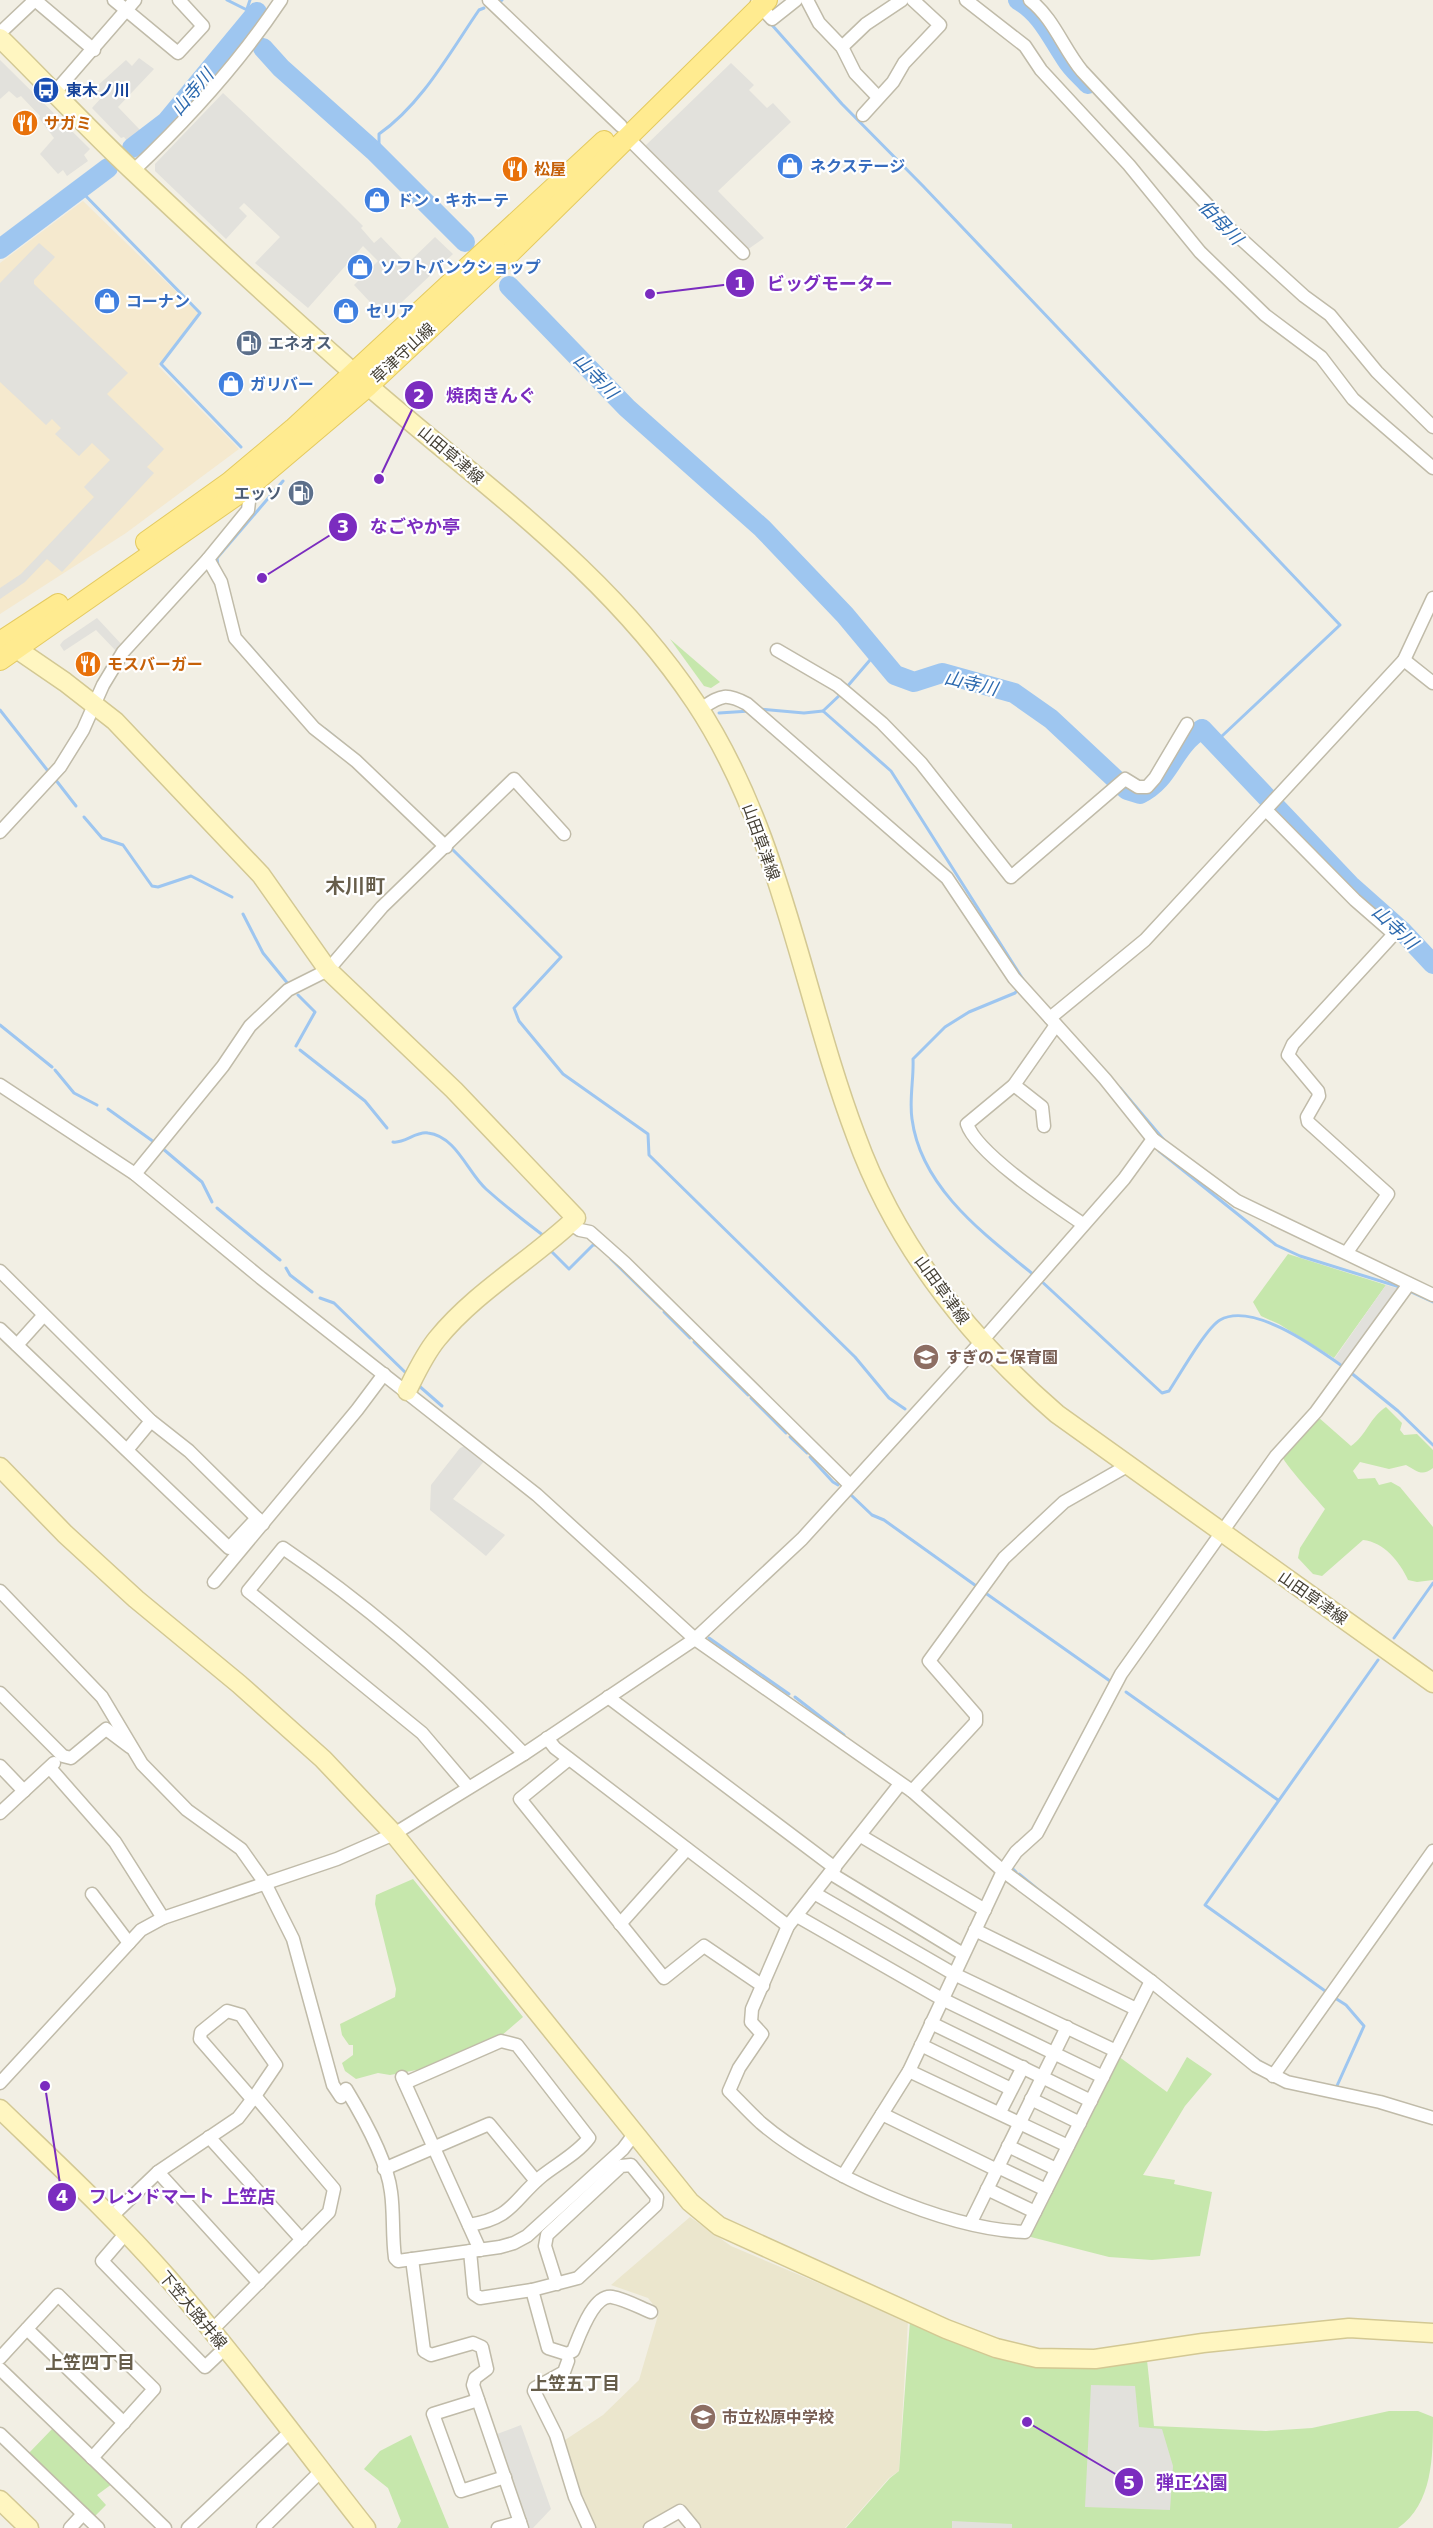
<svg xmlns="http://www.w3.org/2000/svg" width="1433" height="2528" viewBox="0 0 1433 2528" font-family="'DejaVu Sans','Noto Sans JP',sans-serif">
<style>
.commercial{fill:#f5e9ce}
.education{fill:#ebe6cd}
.green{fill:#c6e7ac}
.parking{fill:#e2e1dc}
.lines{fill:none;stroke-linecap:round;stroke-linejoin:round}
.stream{stroke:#9ec6f0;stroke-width:3}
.river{stroke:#9ec6f0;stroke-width:20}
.street-casing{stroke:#c0bba9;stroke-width:15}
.secondary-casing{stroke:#d3c893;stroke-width:21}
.primary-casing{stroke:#e4ca60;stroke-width:22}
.street{stroke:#fff;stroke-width:12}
.secondary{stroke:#fff6c1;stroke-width:18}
.primary{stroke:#ffeb90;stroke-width:20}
.labels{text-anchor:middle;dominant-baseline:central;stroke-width:4.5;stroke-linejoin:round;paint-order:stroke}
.transit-label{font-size:16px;font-weight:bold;fill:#164399;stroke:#fff;text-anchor:start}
.food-label{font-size:16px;font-weight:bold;fill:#c56008;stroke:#fff;text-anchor:start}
.shop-label{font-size:16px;font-weight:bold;fill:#366cbe;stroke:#fff;text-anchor:start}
.service-label{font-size:16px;font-weight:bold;fill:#4e5e75;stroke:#fff;text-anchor:start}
.street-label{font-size:16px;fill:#443f34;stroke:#fff}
.education-label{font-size:16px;font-weight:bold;fill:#785e54;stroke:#fff;text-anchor:start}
.water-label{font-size:18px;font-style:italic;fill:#2d6aaf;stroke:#fff}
.neighbourhood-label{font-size:18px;font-weight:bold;fill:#675e4b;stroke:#fff}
.quarter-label{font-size:20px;font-weight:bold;fill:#675e4b;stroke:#fff}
.leader{fill:none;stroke:#7b2cbf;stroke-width:2}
.callout-dot{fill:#7b2cbf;stroke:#fff;stroke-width:2}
.mark-label{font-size:18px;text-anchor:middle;font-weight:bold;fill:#fff}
.callout-label{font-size:18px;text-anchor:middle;font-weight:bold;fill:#7b2cbf;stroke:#fff;stroke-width:4.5;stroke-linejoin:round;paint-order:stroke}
</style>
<rect width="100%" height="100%" fill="#f2efe4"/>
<!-- commercial -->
<polygon class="commercial" points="83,201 198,313 158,366 239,449 126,533 0,614 0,263"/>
<!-- education -->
<polygon class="education" points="690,2217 731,2246 908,2321 899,2471 889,2478 845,2528 701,2528 683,2504 641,2528 592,2528 562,2442 603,2415 639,2380 659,2312 648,2298 611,2285"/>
<!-- green -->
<g class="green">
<polygon points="670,639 720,682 711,688 704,686"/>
<polygon points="1288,1254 1386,1285 1334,1358 1279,1324 1261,1316 1253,1302"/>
<path d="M1386 1407 1402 1423 1400 1430 1404 1435 1417 1434 1433 1450V1468C1422 1477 1417 1471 1406 1465L1389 1469 1360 1462 1353 1471 1358 1479 1375 1478 1379 1485 1391 1482 1400 1487 1433 1527V1580L1417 1582 1408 1580C1400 1562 1384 1542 1363 1540L1322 1576 1313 1574 1298 1558 1300 1548 1325 1509C1316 1498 1285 1465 1282 1456L1318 1417 1351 1446C1366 1436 1370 1417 1386 1407Z"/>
<polygon points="413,1879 523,2017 501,2036 427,2068 390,2075 378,2073 356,2079 345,2071 342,2063 353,2055 353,2045 349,2045 342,2035 340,2024 395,1997 396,1989 375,1904 376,1895"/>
<polygon points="1118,2056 1167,2092 1187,2057 1212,2074 1185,2106 1143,2175 1175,2180 1174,2184 1212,2192 1200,2256 1152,2260 1109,2257 1027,2236"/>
<path d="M910 2321 999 2355 1147 2360 1154 2426 1266 2431 1312 2428 1389 2411H1418L1433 2417C1433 2456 1433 2504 1398 2528H846L890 2478 899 2471Z"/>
<polygon points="54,2427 112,2484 97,2495 106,2505 94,2517 28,2454"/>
<polygon points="411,2435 449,2528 397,2528 401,2521 388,2488 364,2469 380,2451"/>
</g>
<!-- parking -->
<g class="parking">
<polygon points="139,58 154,69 118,107 140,130 128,142 124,137 121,138 92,108 103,96 95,88 126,60 132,66"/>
<polygon points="0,60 90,149 84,155 88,161 67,176 63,170 58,174 40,154 54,138 39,118 40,116 21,96 17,98 9,91 0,99"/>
<polygon points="731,63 754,85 749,90 767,108 773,103 791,122 718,191 764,238 747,250 646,152 645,146"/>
<polygon points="223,93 339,202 363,226 361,228 374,243 381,237 407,264 435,237 453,254 385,318 354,285 378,261 363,246 308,308 255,263 280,237 244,203 239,208 247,216 226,239 155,171 155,164"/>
<polygon points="39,243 55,257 34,280 34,284 128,373 107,394 164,449 147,467 154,473 62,572 47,559 25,582 0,599 0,588 21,574 94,497 84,487 110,460 92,443 79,456 55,434 61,428 52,419 46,425 0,382 0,283"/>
<polygon points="97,618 123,646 117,652 96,630 64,651 60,645 63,641"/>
<polygon points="1386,1285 1400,1289 1345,1366 1334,1359"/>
<polygon points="465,1446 485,1460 453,1499 505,1535 486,1556 430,1510 431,1485 460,1448"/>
<polygon points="1091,2385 1135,2386 1139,2427 1162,2429 1173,2466 1170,2510 1085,2507"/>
<polygon points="521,2425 551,2509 533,2528 529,2528 497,2434"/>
<polygon points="952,2521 1012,2524 1012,2528 952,2528"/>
</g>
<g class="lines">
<!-- stream -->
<g class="stream">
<polyline points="227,0 255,14"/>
<polyline points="501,1 502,0"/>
<polyline points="247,9 250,0"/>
<polyline points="772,25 842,104 923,186 1340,625 1222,736"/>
<path d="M374 151 379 144V134C422 104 450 52 479 10L484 8"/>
<polyline points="79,189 200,313 161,364 241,447"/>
<polyline points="218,566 217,558 283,481"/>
<polyline points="249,645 290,692"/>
<polyline points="846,688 876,653"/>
<polyline points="842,693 823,711 891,771 1024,981"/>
<polyline points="759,709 804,713 823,711"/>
<polyline points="0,710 48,771"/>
<polyline points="719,713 750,711"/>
<polyline points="325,729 357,755"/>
<polyline points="55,779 76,806"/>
<polyline points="84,817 102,838 123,845 152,886 158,887 191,876 232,897"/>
<polyline points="449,846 561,957 514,1008 519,1021 563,1074 648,1134 649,1155 855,1357 889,1398 905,1409"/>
<polyline points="243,914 263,953 289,985"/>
<path d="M1019 988 1015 993 969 1012 945 1027 913 1059C914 1078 909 1100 912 1119 921 1188 984 1234 1034 1275"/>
<polyline points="0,1025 52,1067"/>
<polyline points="296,1046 315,1012 298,995"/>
<polyline points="300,1050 365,1101 387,1128"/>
<polyline points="55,1070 74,1093 97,1105"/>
<polyline points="1120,1088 1164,1140"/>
<polyline points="108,1109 154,1142"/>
<path d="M393 1142C404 1144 416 1131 428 1133 456 1136 468 1173 486 1189 504 1205 524 1221 544 1236"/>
<polyline points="162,1148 202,1182 212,1202"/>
<polyline points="1161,1149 1159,1151 1276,1245 1300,1256 1403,1288"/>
<polyline points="217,1208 280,1260"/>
<polyline points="550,1250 569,1269 593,1245 596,1245"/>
<polyline points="611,1259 661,1308"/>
<polyline points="286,1268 290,1275 312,1292"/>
<path d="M1039 1279 1162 1393 1169 1391C1179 1376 1206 1328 1220 1320 1253 1301 1318 1349 1345 1368"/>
<polyline points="1409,1291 1433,1302"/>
<polyline points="320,1298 334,1303 408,1375"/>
<polyline points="664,1312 690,1338"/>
<polyline points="694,1342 748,1395"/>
<polyline points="1350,1372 1398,1411 1433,1445"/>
<polyline points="418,1385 442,1406"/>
<polyline points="751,1398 786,1433"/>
<polyline points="790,1437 807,1453"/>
<polyline points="810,1457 833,1482 838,1485"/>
<polyline points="850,1494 872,1515 884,1520 979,1588"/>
<polyline points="984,1592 1110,1681"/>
<polyline points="709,1638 789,1694"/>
<polyline points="1394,1638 1433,1583"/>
<polyline points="1126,1692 1278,1800"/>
<polyline points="795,1697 844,1735"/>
<polyline points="1013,1869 1016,1872"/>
<polyline points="1019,1874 1041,1892"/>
<polyline points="1328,1993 1205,1905 1378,1660"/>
<polyline points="1335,1998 1346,2005 1364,2026 1336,2088"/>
<polyline points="1250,2054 1262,2063"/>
</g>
<!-- river -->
<g class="river">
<path d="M1018 0C1042 14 1051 37 1066 59 1072 69 1081 76 1088 84"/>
<polyline points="263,48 281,68 374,151 465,242"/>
<polyline points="132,148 166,122 257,12"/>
<polyline points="0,249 108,168"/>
<path d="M509 286 627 408 762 528 845 615 895 675 914 682 942 673 1014 693 1051 719 1127 790 1140 794C1171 779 1172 747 1202 729L1350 885 1403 932 1433 964"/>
</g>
<defs>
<g id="street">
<polyline points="35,0 94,50"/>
<polyline points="114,0 178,53 203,26 179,0"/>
<polyline points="489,0 621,126"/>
<polyline points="807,0 819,23 842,47 855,73 878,97"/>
<polyline points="966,0 1025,46 1041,70 1129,165 1200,252 1265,315 1321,357 1353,399 1433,468"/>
<path d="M1030 0C1054 19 1063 48 1082 71L1229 228 1304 296 1330 315 1377 372 1433 427"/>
<polyline points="757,3 772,19 796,0"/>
<polyline points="0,33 35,0"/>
<polyline points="842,47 866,24 902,0"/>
<polyline points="55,92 135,0"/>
<polyline points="863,115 893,82 904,63 940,25 913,0"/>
<polyline points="626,136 743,253"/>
<path d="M133 171C188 119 239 63 281 0"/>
<polyline points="208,559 221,582 235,638 314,728 356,761 446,847"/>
<polyline points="777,650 837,685 882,723 921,763 1011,877 1125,779 1138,787 1147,787 1155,778 1187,724"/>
<polyline points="1404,660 1433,683"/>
<path d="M700 709C721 696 724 692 747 704L947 878 1014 978 1105 1079 1153 1139 1237 1201 1433 1295"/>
<polyline points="1266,810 1355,900 1394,934 1293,1044 1288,1055 1318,1091 1319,1096 1307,1117 1308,1122 1388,1194 1347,1252"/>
<polyline points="0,832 60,767 83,730 103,685 123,652 208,559 248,510 251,485"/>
<polyline points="1050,1018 1145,940 1404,660 1433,598"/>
<path d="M1056 1025 1014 1085 967 1124C977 1154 1055 1205 1083 1224"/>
<polyline points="0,1085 135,1174 261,1278 537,1495 695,1639 912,1791 1003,1871 1151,1981 1256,2066 1287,2082 1380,2102 1433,2118"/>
<polyline points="1014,1085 1042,1107 1044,1126"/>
<polyline points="135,1174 223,1066 250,1026 288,990 328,970 382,907 514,779 564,834"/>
<polyline points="570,1223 580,1230 590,1232 625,1263 849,1484"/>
<polyline points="0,1271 151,1421 189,1451 263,1524"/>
<polyline points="0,1329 229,1548 257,1518"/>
<polyline points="17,1345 43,1316"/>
<polyline points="127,1450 151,1421"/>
<polyline points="214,1582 357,1410 384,1374"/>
<polyline points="0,1591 102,1697 142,1764 187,1810 241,1849 265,1883 293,1939 333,2085 341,2097"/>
<polyline points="0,1693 63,1756 71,1758 106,1729 130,1747"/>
<polyline points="608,1697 835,1868"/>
<polyline points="547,1738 555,1748 788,1926"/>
<polyline points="569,1759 520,1799 664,1978 704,1946 763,1986"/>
<polyline points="0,1766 24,1791"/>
<polyline points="50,1768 115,1842 163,1918"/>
<path d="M900 1784 788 1926 752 2009 751 2022 762 2034 739 2068 729 2091C739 2101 750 2113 761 2123 822 2175 945 2229 1025 2232L1151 1981"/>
<path d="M468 1787 422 1733 248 1591 283 1548C370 1607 451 1678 524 1754"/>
<polyline points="912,1791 976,1722 976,1715 929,1661 1004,1558 1064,1502 1127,1466"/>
<polyline points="0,1813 54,1763"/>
<polyline points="861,1836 985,1910"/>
<polyline points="830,1873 963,1954"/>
<polyline points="814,1893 954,1974 1116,2051"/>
<polyline points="92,1894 129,1943"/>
<polyline points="797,1916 942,1999 1103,2077"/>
<polyline points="620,1924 687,1849"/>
<polyline points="975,1930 1136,2009"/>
<polyline points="931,2023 1091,2101"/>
<polyline points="921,2045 1011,2089"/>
<polyline points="909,2071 1068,2146"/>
<polyline points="1273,2076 1433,1851"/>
<polyline points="402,2077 480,2250"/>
<polyline points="0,2083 141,1930 163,1918 337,1859 394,1834 524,1754 695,1639 802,1539 981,1342 1124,1179 1153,1139"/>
<path d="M405 2083 501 2041 517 2045 589 2138C578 2153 557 2164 542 2176 513 2200 513 2218 469 2225"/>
<path d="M346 2089C363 2117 387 2159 391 2192 394 2213 392 2236 395 2258L398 2261 500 2247 514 2243 527 2236 623 2149 635 2133"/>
<polyline points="1031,2099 1080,2123"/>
<polyline points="253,2100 200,2039 201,2032 227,2011 241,2015 276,2065 255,2096"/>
<polyline points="1000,2112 1023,2067"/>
<polyline points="882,2114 997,2170"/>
<polyline points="209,2137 302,2240"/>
<polyline points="1008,2146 1056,2169"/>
<polyline points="998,2167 1046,2190"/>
<polyline points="384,2169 489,2124 536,2181"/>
<polyline points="158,2172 259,2283"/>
<polyline points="843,2176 909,2071 1003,1871 1016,1852 1037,1833 1121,1674 1276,1456 1316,1412 1409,1284"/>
<polyline points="987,2189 1035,2212"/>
<polyline points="112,2216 158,2172 238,2118 255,2096 334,2189 329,2212 212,2330"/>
<polyline points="971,2222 1067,2027"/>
<polyline points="126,2233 102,2261 205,2367 225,2348"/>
<polyline points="470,2251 474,2294 480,2298 532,2290 578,2278 656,2205 657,2197 631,2165 621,2166 547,2235 545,2246 557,2284"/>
<polyline points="412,2259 424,2351 431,2355 473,2343 482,2347 487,2369 475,2378 473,2385 522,2528"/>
<path d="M532 2290 548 2348 567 2354 573 2351C579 2337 593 2294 612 2297 624 2299 639 2307 651 2312"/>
<polyline points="27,2329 124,2423"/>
<polyline points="0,2358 58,2295 154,2389 92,2458"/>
<polyline points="568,2361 564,2372 535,2388 534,2391 556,2435 575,2497 589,2528"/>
<polyline points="0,2369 165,2528"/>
<polyline points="478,2400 433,2414 461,2491 505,2477"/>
<polyline points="0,2434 98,2528"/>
<polyline points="70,2528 83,2514"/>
<polyline points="188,2528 290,2432"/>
<polyline points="263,2528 321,2471"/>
<polyline points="498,2528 520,2522"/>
<polyline points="650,2528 680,2511 694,2528"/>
</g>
<g id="secondary">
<path d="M0 38C45 82 87 128 133 171 206 240 281 309 356 375 476 481 605 567 695 702 781 831 802 993 856 1136 896 1246 969 1338 1057 1414L1433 1683"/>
<path d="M5 641 65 682 115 721 261 875 328 970 454 1090 576 1218C532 1260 476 1291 437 1339 424 1355 416 1373 407 1391"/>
<polyline points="0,1467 65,1534 136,1599 239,1684 323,1759 394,1834 690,2202 719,2226 946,2329 996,2348 1037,2358 1095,2359 1203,2343 1349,2328 1433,2333"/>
<path d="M0 2109C57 2164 115 2218 167 2277 237 2358 300 2444 366 2528"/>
<polyline points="0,2500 29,2528"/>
</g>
<g id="primary">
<polyline points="146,542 230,482 293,429 604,141"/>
<polyline points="0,642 58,604"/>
<polyline points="0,660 251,485 368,386 510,253 767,0"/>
</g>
</defs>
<!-- street casing -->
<use href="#street" class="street-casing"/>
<!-- secondary casing -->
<use href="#secondary" class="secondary-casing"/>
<!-- primary casing -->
<use href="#primary" class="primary-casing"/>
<!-- street -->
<use href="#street" class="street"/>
<!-- secondary -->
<use href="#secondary" class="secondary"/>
<!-- primary -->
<use href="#primary" class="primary"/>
</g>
<!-- icons -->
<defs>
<symbol id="bus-disc" viewBox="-11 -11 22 22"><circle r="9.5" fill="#1a4fb4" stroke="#fff"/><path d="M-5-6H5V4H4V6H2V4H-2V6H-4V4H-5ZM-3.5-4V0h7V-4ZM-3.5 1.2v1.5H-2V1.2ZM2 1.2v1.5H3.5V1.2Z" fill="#fff"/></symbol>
<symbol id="restaurant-disc" viewBox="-11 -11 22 22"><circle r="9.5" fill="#e8710a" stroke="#fff"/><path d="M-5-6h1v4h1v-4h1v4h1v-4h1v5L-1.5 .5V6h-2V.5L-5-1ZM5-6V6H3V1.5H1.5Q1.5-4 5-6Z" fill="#fff"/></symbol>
<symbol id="shop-disc" viewBox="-11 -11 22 22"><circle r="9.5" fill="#3f7fe0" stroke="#fff"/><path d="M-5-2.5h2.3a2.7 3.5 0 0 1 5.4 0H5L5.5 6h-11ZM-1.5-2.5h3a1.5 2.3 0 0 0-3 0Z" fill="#fff"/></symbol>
<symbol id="fuel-disc" viewBox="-11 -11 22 22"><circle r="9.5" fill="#5c6f8a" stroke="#fff"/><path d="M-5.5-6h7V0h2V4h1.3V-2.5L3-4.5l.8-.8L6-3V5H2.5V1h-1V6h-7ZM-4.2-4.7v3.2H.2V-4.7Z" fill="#fff"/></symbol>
<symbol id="school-disc" viewBox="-11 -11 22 22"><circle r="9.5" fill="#8d6e63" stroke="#fff"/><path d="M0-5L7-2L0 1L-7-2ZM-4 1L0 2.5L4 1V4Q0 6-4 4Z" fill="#fff"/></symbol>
</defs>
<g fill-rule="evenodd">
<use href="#bus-disc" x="31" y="75" width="30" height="30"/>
<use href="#restaurant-disc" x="10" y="108" width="30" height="30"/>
<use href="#shop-disc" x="775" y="151" width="30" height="30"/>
<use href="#restaurant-disc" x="500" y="154" width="30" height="30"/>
<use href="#shop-disc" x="362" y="185" width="30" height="30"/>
<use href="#shop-disc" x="345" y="252" width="30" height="30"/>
<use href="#shop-disc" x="92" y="286" width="30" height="30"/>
<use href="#shop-disc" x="331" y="296" width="30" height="30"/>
<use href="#fuel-disc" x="234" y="328" width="30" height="30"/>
<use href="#shop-disc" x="216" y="369" width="30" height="30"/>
<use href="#fuel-disc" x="286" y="478" width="30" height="30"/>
<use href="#restaurant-disc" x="73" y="649" width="30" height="30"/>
<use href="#school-disc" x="911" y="1342" width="30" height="30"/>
<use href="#school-disc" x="688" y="2402" width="30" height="30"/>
</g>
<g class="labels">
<!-- transit labels -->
<g class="transit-label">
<text x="66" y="90">東木ノ川</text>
</g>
<!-- food labels -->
<g class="food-label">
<text x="44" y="123">サガミ</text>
<text x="534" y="169">松屋</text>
<text x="107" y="664">モスバーガー</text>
</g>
<!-- shop labels -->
<g class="shop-label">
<text x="810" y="166">ネクステージ</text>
<text x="397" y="200">ドン・キホーテ</text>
<text x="380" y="267">ソフトバンクショップ</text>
<text x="126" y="301">コーナン</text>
<text x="366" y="311">セリア</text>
<text x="250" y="384">ガリバー</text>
</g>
<!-- service labels -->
<g class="service-label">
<text x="268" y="343">エネオス</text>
<text x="282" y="493" text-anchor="end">エッソ</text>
</g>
<!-- street labels -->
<g class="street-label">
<text transform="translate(403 353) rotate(-43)">草津守山線</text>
<text transform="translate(451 455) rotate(40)">山田草津線</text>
<text transform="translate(761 842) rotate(70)">山田草津線</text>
<text transform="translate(942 1290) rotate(54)">山田草津線</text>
<text transform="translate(1313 1598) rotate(35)">山田草津線</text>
<text transform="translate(193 2310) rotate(50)">下笠大路井線</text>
</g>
<!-- education labels -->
<g class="education-label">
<text x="946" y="1357">すぎのこ保育園</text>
<text x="722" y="2417">市立松原中学校</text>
</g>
<!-- water labels -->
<g class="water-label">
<text transform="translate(192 92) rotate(-50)">山寺川</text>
<text transform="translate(1221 222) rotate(46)">伯母川</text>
<text transform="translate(596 376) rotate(46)">山寺川</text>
<text transform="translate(971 683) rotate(13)">山寺川</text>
<text transform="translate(1395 927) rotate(43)">山寺川</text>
</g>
<!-- neighbourhood labels -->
<g class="neighbourhood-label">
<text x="90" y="2362">上笠四丁目</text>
<text x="575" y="2383">上笠五丁目</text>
</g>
<!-- quarter labels -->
<g class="quarter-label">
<text x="355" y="886">木川町</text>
</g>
</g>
<!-- callouts -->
<path class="leader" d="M650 294L740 283M379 479L419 395M262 578L343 527M45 2086L62 2197M1027 2422L1129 2482"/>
<g class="callout-dot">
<circle cx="650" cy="294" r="6"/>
<circle cx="379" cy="479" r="6"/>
<circle cx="262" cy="578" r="6"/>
<circle cx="45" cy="2086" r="6"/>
<circle cx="1027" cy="2422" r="6"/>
<circle cx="740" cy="283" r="15"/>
<circle cx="419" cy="395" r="15"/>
<circle cx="343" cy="527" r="15"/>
<circle cx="62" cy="2197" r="15"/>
<circle cx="1129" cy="2482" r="15"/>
</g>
<g class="mark-label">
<text x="740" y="290">1</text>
<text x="419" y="402">2</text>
<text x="343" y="533">3</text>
<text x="62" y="2203">4</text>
<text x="1129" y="2489">5</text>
</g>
<g class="callout-label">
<text x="830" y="290">ビッグモーター</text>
<text x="491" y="402">焼肉きんぐ</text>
<text x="415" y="533">なごやか亭</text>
<text x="182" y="2203">フレンドマート 上笠店</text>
<text x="1192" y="2489">弾正公園</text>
</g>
</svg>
